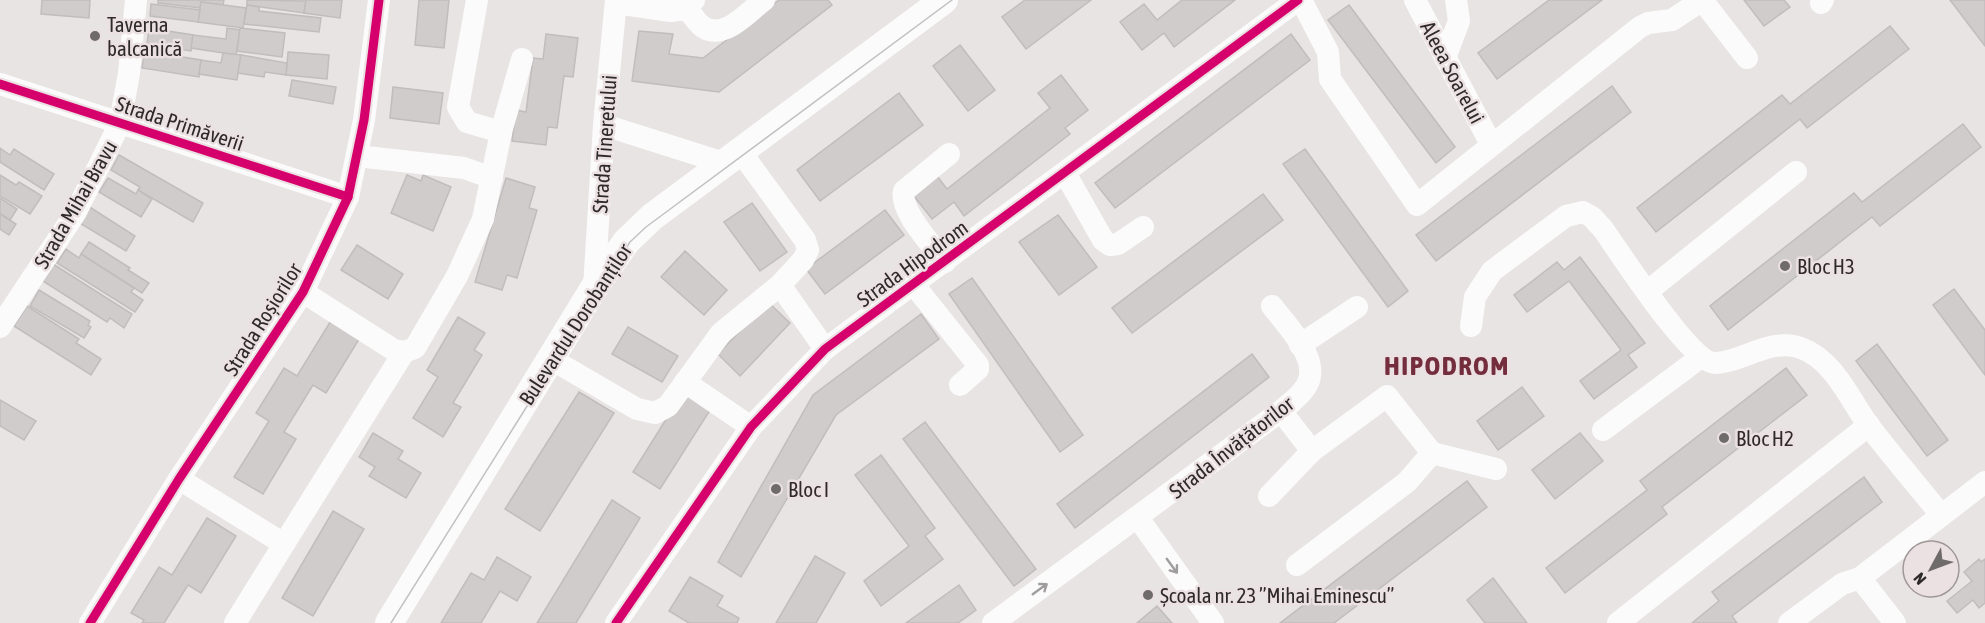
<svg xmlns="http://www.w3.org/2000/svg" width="1985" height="623" viewBox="0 0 1985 623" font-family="'Asap Condensed',sans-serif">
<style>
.building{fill:#d0cccc;stroke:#c1bcbd;stroke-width:1.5}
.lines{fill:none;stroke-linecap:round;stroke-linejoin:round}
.minor{stroke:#fcfbfb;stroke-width:22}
.major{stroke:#fcfbfb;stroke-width:28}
.tram{stroke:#c3c2c2;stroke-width:1.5}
.cycleway-casing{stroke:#ece1e2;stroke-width:13}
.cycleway{stroke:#d6006c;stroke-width:9}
.oneway{stroke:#9f9d9d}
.poi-dot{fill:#6f6b6b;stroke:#ece1e2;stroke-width:2}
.labels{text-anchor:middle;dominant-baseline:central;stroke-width:5;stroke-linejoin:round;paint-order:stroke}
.poi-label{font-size:21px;fill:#2e2a2a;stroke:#ece1e2;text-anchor:start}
.street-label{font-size:21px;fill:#2e2a2a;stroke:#ece1e2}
.district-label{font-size:27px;font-weight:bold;letter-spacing:1.5px;fill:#732d3d;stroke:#ece1e2}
</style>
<rect width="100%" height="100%" fill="#e9e4e4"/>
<!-- building -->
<g class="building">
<polygon points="42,0 90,0 89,18 41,14"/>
<polygon points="158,0 224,0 223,5 201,2 200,8 158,3"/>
<polygon points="247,0 306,1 304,13 247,5"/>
<polygon points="306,0 342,0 340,18 304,13"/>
<polygon points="419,0 449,0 444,48 415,45"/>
<polygon points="779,0 828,0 832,5 719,92 632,81 639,31 673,34 669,54 703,58"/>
<polygon points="1025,0 1091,0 1026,49 1002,17"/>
<polygon points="1182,0 1235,0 1174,47 1164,33 1142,50 1120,22 1144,4 1157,20"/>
<polygon points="1549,0 1602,0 1497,79 1478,53"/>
<polygon points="1744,0 1784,0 1790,7 1764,26"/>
<polygon points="1950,0 1985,0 1985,46"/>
<polygon points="201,2 246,8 243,28 198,22"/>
<polygon points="151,4 200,10 198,22 150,16"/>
<polygon points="247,5 259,7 259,11 321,18 319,32 244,24"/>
<polygon points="1349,5 1455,147 1436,163 1328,20"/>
<polygon points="1890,26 1909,49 1807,128 1800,119 1656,232 1637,208 1782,95 1790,104"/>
<polygon points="149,28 193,35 191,51 147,44"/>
<polygon points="227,28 240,30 236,55 191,48 193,35 226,39"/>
<polygon points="240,28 285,33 282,57 237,51"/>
<polygon points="546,34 578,38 573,77 564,76 557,128 548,127 546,145 512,141 516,110 526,112 533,58 543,59"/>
<polygon points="1291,34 1310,60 1115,208 1095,183"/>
<polygon points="960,45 995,90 968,111 933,66"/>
<polygon points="145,51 201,60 199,77 142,68"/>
<polygon points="288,52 329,55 327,79 286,75"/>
<polygon points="223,53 241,55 237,80 199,74 201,60 221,63"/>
<polygon points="241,55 287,63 286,75 265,72 264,77 238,73"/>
<polygon points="1061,75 1088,110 1065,128 1070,134 964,216 954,202 932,219 910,191 934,172 947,189 1050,108 1038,93"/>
<polygon points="292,80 336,87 333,104 289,96"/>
<polygon points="1612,86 1631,112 1436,261 1416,235"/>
<polygon points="393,87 443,93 439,124 390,118"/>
<polygon points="899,93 923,125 820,201 797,170"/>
<polygon points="1963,124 1981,147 1880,226 1872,217 1728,330 1710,306 1854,193 1862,202"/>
<polygon points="0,148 10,155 14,149 54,174 44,190 0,162"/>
<polygon points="1305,149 1408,291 1388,307 1283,164"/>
<polygon points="119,155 203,203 193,222 138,190 140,187 111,170"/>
<polygon points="0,175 16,185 19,182 42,196 30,214 0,196"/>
<polygon points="407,175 421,181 423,175 451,187 433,231 391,213"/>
<polygon points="108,178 136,194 138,190 152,199 141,217 99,192"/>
<polygon points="506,178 535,187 529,208 537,210 517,278 507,275 502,290 475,282"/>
<polygon points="1263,194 1283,220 1132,333 1112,308"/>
<polygon points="0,198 17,209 10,220 0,214"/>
<polygon points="752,203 787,252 760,271 724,222"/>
<polygon points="88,206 135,236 126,251 78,222"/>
<polygon points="885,210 904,235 825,294 806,269"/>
<polygon points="0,214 16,224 9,235 0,229"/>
<polygon points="1058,215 1097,267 1059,295 1019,242"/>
<polygon points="89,242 130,268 128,270 149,283 142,293 81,254"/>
<polygon points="357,245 403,274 388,299 341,270"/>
<polygon points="66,249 79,258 81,254 134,288 131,292 143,300 135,312 57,263"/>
<polygon points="685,251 727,290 704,315 661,277"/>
<polygon points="1580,257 1645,343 1628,355 1637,367 1594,399 1580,381 1621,350 1569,281 1527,312 1514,295 1557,262 1564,270"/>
<polygon points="53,264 132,314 124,328 110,318 107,322 43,281"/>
<polygon points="972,278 1083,435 1060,452 949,294"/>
<polygon points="1954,289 1985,330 1985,375 1933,305"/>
<polygon points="39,290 90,321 88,325 91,327 84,338 30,306"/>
<polygon points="768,302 790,323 740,376 718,354"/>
<polygon points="27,306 79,339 76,343 101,359 91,375 14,326"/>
<polygon points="921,314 939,339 836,415 741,577 718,562 813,395"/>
<polygon points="458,317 485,333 474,350 482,355 453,403 461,407 443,437 413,418 438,377 427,370"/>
<polygon points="332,319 361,336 326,393 313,385 284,432 296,439 263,494 234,477 269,421 256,413 284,368 297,376"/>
<polygon points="628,327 678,356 662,382 612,354"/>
<polygon points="1877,344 1948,440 1927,456 1856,361"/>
<polygon points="1252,354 1269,377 1075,528 1057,504"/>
<polygon points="1786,368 1807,395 1662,507 1667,514 1565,593 1546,568 1647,490 1640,481"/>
<polygon points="1522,387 1544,416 1498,450 1477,421"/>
<polygon points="685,389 712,407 660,489 633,472"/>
<polygon points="579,392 614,413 540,531 505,509"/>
<polygon points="0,400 36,421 24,440 0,426"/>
<polygon points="925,422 1036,569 1014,586 903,439"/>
<polygon points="373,433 403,451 398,459 421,473 406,498 369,476 375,467 359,457"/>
<polygon points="1580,433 1603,461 1555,499 1532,470"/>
<polygon points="881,455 935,528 925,536 943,559 881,606 864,581 909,546 855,475"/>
<polygon points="1864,477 1882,502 1732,616 1737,623 1692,623 1719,601 1712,592"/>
<polygon points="1467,481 1487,507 1334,623 1280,623"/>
<polygon points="612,500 640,518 576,623 537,623"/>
<polygon points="333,511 364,529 313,616 282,598"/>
<polygon points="207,518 236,536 201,593 188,585 164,623 142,623 144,620 131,613 159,567 172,575"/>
<polygon points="815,556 845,573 816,623 776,623"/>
<polygon points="497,557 531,577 517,601 500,591 481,623 441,623 471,573 484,580"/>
<polygon points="1979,559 1981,562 1985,559 1985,603 1979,608 1973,600 1957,613 1947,601 1972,581 1964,572"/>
<polygon points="690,577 723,596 717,606 739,618 737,623 689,623 669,611"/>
<polygon points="1493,578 1527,623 1485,623 1467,600"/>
<polygon points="959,585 976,610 958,623 906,623"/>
<polygon points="1157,606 1172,623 1137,623"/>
</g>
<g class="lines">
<!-- minor -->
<g class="minor">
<polyline points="477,0 458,107 467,122 501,132"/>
<polyline points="1301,0 1328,52 1330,79 1417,205 1640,27 1648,23 1672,20 1702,0"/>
<polyline points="1415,0 1491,144"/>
<polyline points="1702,0 1747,58"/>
<polyline points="616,3 671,11 687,9 694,0"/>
<polyline points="1821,3 1823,0"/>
<path d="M687 9C692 14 697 23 703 27 724 41 748 12 764 0"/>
<polyline points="1445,58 1459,21 1456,0"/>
<polyline points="0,84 348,197"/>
<polyline points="604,125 724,163"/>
<polyline points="740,151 805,240 808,250 803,260 780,285 825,349"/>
<polyline points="357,156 464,168 492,178"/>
<polyline points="1065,173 1103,240 1110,245 1118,244 1143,227"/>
<path d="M945 262C933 246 899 211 904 191L949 154"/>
<polyline points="914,285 978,365 978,369 960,385"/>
<polyline points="594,288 604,125 616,0"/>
<polyline points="1648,291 1796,172"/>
<polyline points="303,292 394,350 404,352 415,348 457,276 483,219 501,132 522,59"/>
<path d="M1471 326 1475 297 1492 271 1566 216 1583 212 1592 217 1603 229C1620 253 1691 364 1716 363 1743 362 1770 337 1801 348 1834 360 1850 400 1869 426 1892 456 1917 485 1941 515"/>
<polyline points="0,327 76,212 120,123 129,73 136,0"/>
<polyline points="1300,345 1357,307"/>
<polyline points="551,359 637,409 655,413 668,406 721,333 780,285"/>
<polyline points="685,382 751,427"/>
<polyline points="1281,411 1312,451"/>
<polyline points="1603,430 1701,357"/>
<polyline points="179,479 284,544 404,352"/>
<polyline points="1269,496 1312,451 1387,396 1432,453"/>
<polyline points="1138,518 1213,623"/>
<polyline points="1297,565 1407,482 1432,453 1496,469"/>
<polyline points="1860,578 1895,623"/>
<polyline points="90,623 179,479 303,292 348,197 364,120 379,0"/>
<polyline points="235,623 284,544"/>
<polyline points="616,623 751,427 825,349 1298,0"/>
<path d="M993 623 1281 411C1289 404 1299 397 1305 388 1324 362 1287 326 1272 306"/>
<polyline points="1618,623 1869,425"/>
<polyline points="1789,623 1842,584 1860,578 1985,482"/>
</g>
<!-- major -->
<polyline class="major" points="389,623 594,288 626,242 652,217 944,0"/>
<!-- tram -->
<polyline class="tram" points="391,623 630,242 646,227 952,0"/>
<defs>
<g id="cycleway">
<polyline points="0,84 348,197"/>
<polyline points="90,623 179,479 303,292 348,197 364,120 379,0"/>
<polyline points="616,623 751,427 825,349 1298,0"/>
</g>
</defs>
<!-- cycleway casing -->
<use href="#cycleway" class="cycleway-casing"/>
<!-- cycleway -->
<use href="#cycleway" class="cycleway"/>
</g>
<!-- one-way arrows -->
<defs><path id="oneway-shaft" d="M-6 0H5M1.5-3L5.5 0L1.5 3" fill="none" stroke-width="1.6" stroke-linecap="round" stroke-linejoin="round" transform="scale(1.5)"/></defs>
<g class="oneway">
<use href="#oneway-shaft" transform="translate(1172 566) rotate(54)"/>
<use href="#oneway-shaft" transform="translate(1040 589) rotate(-36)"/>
</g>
<!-- markers -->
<g class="poi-dot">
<circle cx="95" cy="36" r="6"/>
<circle cx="1785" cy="266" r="6"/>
<circle cx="1724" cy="438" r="6"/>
<circle cx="776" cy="489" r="6"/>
<circle cx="1148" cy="595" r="6"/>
</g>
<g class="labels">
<!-- poi labels -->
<g class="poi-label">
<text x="107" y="24">Taverna<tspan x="107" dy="24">balcanică</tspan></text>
<text x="1797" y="266">Bloc H3</text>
<text x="1736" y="438">Bloc H2</text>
<text x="788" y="489">Bloc I</text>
<text x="1160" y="595">Școala nr. 23 ”Mihai Eminescu”</text>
</g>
<!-- street labels -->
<g class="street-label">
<text transform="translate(1453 72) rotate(62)">Aleea Soarelui</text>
<text transform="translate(180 123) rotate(18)">Strada Primăverii</text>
<text transform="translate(604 144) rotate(-86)">Strada Tineretului</text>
<text transform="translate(75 204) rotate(-60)">Strada Mihai Bravu</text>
<text transform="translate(912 263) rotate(-36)">Strada Hipodrom</text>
<text transform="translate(262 319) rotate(-58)">Strada Roșiorilor</text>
<text transform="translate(575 324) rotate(-57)">Bulevardul Dorobanților</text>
<text transform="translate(1231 447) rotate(-38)">Strada Învățătorilor</text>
</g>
<!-- district labels -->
<g class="district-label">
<text x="1447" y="365">HIPODROM</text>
</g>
</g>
<!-- north arrow -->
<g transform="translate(1931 569) rotate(229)"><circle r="28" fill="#ece1e2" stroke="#a09898" stroke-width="1.5"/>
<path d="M0-4.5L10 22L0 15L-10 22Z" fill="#6f6b6b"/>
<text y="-9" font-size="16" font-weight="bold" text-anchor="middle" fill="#2e2a2a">N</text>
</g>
</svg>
